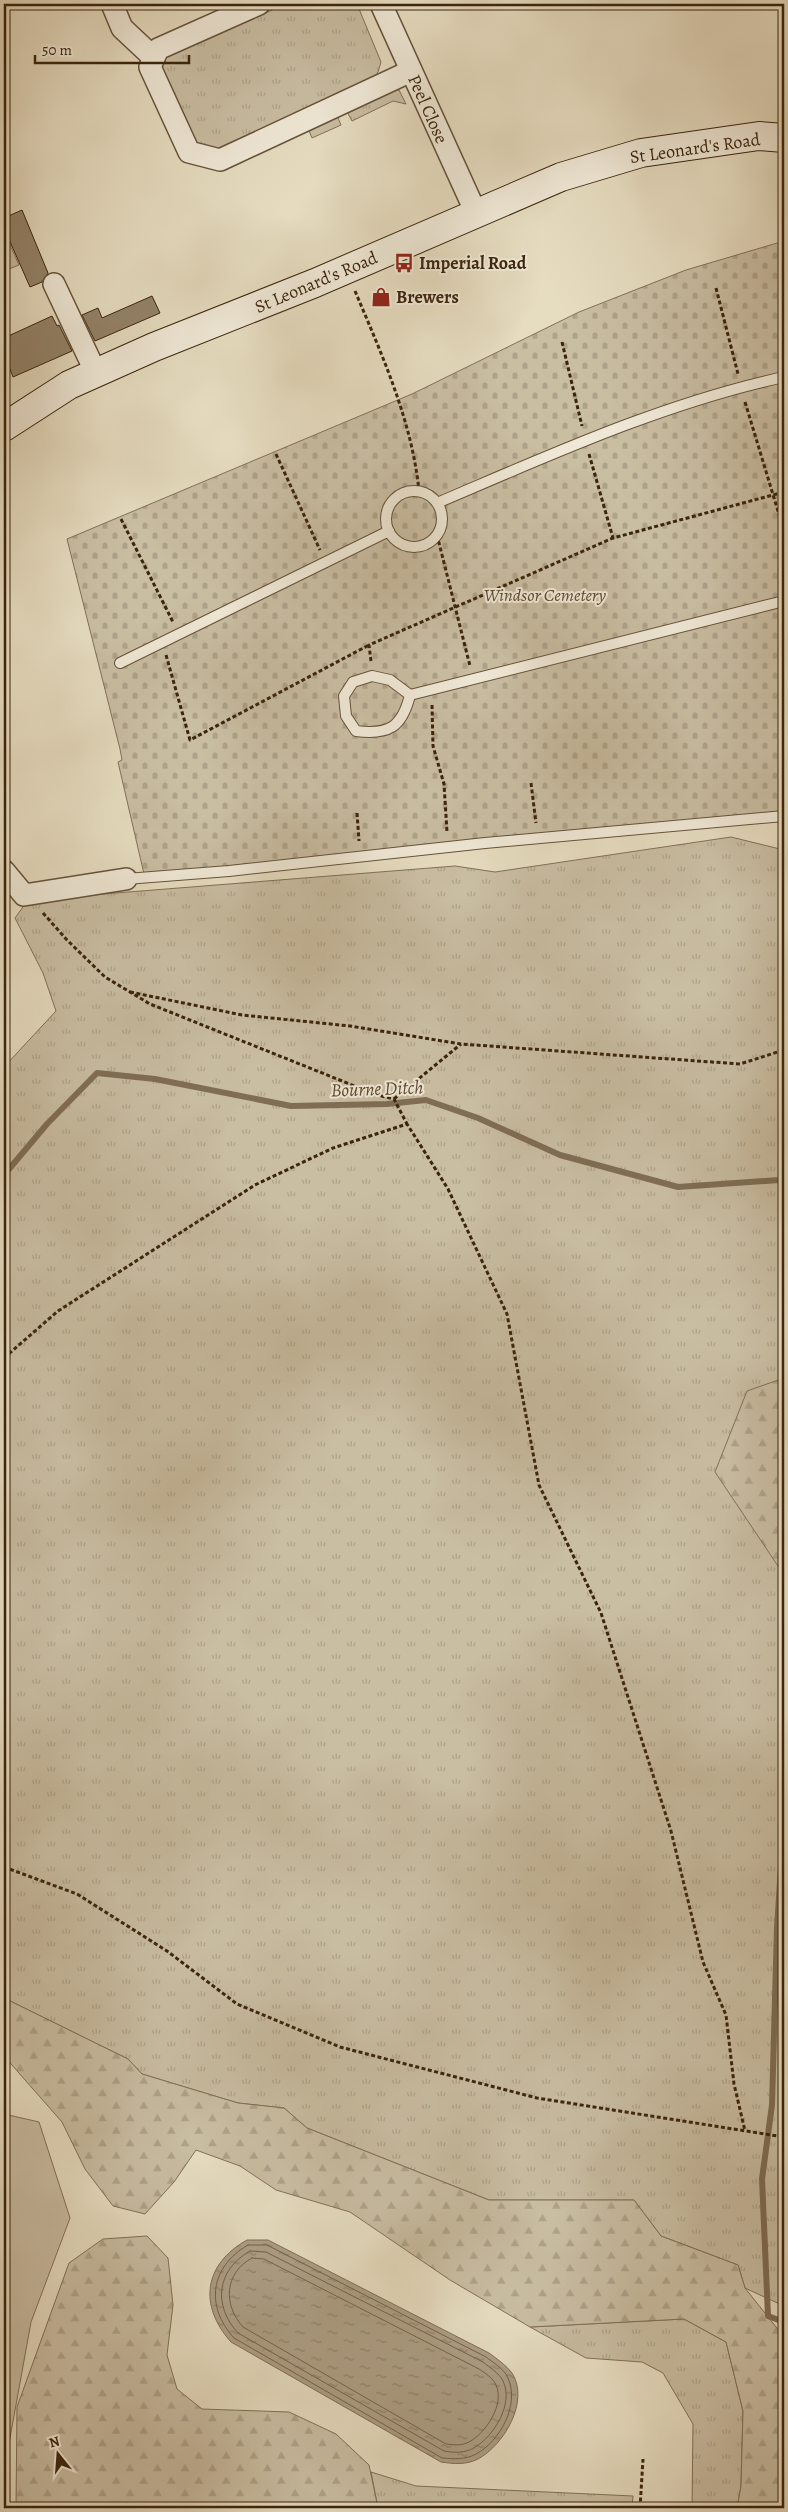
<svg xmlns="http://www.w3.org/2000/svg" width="788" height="2512" viewBox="0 0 788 2512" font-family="Alegreya,serif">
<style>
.grass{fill:url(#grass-tufts);stroke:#827058}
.forest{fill:url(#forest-firs);stroke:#827058}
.cemetery{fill:url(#cemetery-stones);stroke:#827058}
.park{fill:#c9bda2;stroke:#827058}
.water{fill:url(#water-ripples);stroke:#7f6d54}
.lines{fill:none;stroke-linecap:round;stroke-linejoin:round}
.shore{stroke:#746048;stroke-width:1}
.stream{stroke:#7f6d54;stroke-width:6}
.building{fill:#94846a;stroke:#3b240d}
.service-casing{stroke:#66523a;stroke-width:12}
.minor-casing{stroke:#66523a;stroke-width:24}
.secondary-casing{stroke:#3b240d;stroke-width:30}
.path{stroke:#3b240d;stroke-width:3;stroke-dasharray:4 2.5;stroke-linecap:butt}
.service{stroke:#efe8d6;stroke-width:10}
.minor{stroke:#efe8d6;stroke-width:21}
.secondary{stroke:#efe8d6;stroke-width:28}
.labels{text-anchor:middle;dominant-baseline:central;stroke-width:4;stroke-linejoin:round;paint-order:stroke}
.street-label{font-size:18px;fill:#3b240d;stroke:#efe8d6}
.poi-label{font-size:18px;font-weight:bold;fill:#3b240d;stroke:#efe8d6;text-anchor:start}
.park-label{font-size:18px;font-style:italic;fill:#5e4a32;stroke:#efe8d6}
.water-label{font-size:19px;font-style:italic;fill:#5d4830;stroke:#efe8d6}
</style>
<defs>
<pattern id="grass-tufts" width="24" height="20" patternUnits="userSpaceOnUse" patternTransform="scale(1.25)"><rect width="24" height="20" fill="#c9bda2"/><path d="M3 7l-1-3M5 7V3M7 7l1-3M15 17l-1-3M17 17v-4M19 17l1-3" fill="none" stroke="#aea28a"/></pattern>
<pattern id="forest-firs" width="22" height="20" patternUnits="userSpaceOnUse" patternTransform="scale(1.25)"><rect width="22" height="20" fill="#c9bda2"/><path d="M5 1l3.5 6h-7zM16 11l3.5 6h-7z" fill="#aea28a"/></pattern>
<pattern id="cemetery-stones" width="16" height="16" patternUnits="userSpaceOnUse" patternTransform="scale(1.25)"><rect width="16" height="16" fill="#c9bda2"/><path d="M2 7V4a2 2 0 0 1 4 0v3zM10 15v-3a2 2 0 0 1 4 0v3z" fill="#aea28a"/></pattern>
<pattern id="water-ripples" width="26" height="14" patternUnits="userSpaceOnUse" patternTransform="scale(1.25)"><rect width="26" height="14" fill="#ac9d83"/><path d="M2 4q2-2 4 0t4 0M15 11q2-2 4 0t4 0" fill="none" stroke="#8d806a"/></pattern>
</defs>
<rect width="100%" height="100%" fill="#e6dcc0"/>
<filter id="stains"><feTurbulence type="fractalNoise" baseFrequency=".004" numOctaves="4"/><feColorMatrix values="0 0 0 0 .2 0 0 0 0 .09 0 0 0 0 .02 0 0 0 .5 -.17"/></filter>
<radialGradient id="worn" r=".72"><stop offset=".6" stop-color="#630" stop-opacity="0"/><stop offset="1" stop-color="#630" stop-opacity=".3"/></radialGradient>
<!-- grass -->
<g class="grass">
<polygon points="286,4 357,4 381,62 378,72 374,77 217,150 200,151 160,67 166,56"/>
<polygon points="389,90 399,90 406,104 393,101 352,121 345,108"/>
<polygon points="336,113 341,125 312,138 307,126"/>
<polygon points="7,238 19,265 4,271 4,240"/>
<polygon points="731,837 784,850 784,2306 745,2288 738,2265 661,2236 634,2200 489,2200 307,2128 284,2108 238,2103 142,2074 128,2059 4,1998 4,1067 56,1011 43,973 15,918 28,900 455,866 495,872"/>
<polygon points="684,2319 726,2342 743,2411 741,2486 737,2508 692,2508 693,2424 663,2373 642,2362 586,2358 530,2327"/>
<polygon points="371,2472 416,2486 633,2496 632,2508 378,2508"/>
</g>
<!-- forest -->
<g class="forest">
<polygon points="784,1378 784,1575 715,1472 747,1391"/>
<polygon points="4,1998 128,2059 142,2074 238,2103 284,2108 307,2128 489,2200 634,2200 661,2236 738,2265 745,2288 784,2337 784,2508 737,2508 741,2486 743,2411 726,2342 684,2319 530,2327 450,2280 350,2212 276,2190 240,2166 196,2150 174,2182 145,2214 113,2206 85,2169 62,2122 4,2056"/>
<polygon points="147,2236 168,2258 173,2305 167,2355 177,2389 202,2409 289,2412 336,2434 369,2465 378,2508 16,2508 17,2407 69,2263 103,2239"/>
</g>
<!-- cemetery -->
<polygon class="cemetery" points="784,241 784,813 144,874 118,762 122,760 120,749 67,539 412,394 579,312 686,270"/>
<!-- park -->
<polygon class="park" points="4,2114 39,2122 70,2218 31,2322 4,2471"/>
<!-- water -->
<path class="water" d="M247 2240H268L489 2353C497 2359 506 2365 512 2373 530 2401 504 2445 478 2459 466 2465 454 2464 441 2462L231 2342C198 2305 204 2264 247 2240Z"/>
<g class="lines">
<!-- shore -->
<g class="shore">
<path d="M248 2245H267L486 2357C494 2363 505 2370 508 2378 520 2405 500 2441 476 2454 465 2460 454 2459 442 2458L234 2338C205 2306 210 2267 248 2245Z"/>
<path d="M250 2251 266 2252 483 2362C489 2367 499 2373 503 2381 514 2404 494 2436 474 2448 465 2453 454 2453 444 2451L238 2333C213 2306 216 2270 250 2251Z"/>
<path d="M252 2258 264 2259 479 2369C485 2373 493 2378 496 2385 505 2404 486 2433 469 2442 461 2446 454 2445 446 2444L243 2327C223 2305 224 2273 252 2258Z"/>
</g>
<!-- stream -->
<g class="stream">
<polyline points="4,1175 47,1124 97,1073 155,1079 291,1106 387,1104 426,1100 478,1118 560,1155 678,1187 779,1180 784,1177"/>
<polyline points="784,1820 777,1928 772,2105 762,2179 768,2316 784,2322"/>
</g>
</g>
<!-- building -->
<g class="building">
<polygon points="22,210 48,273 42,282 30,287 4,228 4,218"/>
<polygon points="152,296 160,313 95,341 82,315 98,308 102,318"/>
<polygon points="52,316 57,326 59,325 72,351 13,377 10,369 4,372 4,338"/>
</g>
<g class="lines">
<defs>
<g id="service">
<circle cx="414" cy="519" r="28"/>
<path d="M437 503C550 455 664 403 784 377"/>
<polyline points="120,663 389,531"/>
<path d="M372 676 390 680 410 695C402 728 388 735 356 731L346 716 344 696 353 682Z"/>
<polyline points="410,695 784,601"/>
<polyline points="126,879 229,871 485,843 784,816"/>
</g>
<g id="minor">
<polyline points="112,4 122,28 154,58"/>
<polyline points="259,4 158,49 150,67 189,152 220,160 411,71"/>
<polyline points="381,4 476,213"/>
<polyline points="54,284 96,373"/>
<polyline points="4,871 24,895 126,879"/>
</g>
<polyline id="secondary" points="4,427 69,385 154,347 315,283 561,177 641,153 759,136 784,138"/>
</defs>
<!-- service casing -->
<use href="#service" class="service-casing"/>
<!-- minor casing -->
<use href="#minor" class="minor-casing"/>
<!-- secondary casing -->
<use href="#secondary" class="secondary-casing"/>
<!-- path -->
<g class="path">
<polyline points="716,288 738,374"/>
<path d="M355 291C382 355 412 421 419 491"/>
<polyline points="562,342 582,426"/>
<polyline points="745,402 784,531"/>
<polyline points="276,454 320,550"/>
<polyline points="589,454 613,538 784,492"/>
<polyline points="121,519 173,622"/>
<polyline points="437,535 470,666"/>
<polyline points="166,655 190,740 369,645"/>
<polyline points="371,661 369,645 613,538"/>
<polyline points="432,705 433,746 444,784 447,832"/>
<polyline points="531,783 536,823"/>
<polyline points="357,813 359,841"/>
<polyline points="43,913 67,940 105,977 150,1004 377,1095 394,1099 407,1124"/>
<polyline points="130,992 242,1015 350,1026 461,1044 740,1064 784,1050"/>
<polyline points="394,1099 461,1044"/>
<polyline points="4,1358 58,1311 255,1185 333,1148 407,1124 448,1189 507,1314 539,1485 601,1613 671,1831 703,1962 726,2015 734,2084 745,2131"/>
<polyline points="4,1867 77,1894 167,1951 237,2004 340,2047 537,2098 784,2137"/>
<polyline points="640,2508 643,2459"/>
</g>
<!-- service -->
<use href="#service" class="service"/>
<!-- minor -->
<use href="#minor" class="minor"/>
<!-- secondary -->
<use href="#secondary" class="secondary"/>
</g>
<!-- icons -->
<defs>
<symbol id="bus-bare" viewBox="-9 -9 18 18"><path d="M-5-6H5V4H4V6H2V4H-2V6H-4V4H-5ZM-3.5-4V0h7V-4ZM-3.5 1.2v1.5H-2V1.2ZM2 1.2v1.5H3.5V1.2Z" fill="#8f2418" stroke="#efe8d6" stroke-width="2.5" paint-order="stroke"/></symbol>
<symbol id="shop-bare" viewBox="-9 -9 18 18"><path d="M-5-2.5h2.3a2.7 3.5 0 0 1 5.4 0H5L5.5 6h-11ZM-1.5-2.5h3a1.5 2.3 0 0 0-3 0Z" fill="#8f2418" stroke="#efe8d6" stroke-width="2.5" paint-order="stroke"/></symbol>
</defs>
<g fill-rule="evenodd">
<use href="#bus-bare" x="390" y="249" width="28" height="28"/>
<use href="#shop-bare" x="367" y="283" width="28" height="28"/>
</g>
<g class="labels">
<!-- street labels -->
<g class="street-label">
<text transform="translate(428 109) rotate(66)">Peel Close</text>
<text transform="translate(695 148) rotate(-8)">St Leonard's Road</text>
<text transform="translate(316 282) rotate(-23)">St Leonard's Road</text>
</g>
<!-- poi labels -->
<g class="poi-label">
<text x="419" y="263">Imperial Road</text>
<text x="396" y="297">Brewers</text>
</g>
<!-- park labels -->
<g class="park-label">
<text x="545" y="595">Windsor Cemetery</text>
</g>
<!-- water labels -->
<g class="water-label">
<text transform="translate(377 1089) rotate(-2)">Bourne Ditch</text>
</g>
</g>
<!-- margin -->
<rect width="788" height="2512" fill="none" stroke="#e6dcc0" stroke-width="20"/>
<rect x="5" y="5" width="778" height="2502" fill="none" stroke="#3b240d" stroke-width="2.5"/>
<rect x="10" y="10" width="768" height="2492" fill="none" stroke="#3b240d"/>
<!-- north arrow -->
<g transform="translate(58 2454) rotate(343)" stroke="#efe8d6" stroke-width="4" paint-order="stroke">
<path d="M0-4L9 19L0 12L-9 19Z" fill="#3b240d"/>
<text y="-8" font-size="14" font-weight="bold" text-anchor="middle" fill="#3b240d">N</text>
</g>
<!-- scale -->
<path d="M35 55v8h154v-8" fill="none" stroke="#3b240d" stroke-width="2.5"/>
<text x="42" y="55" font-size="15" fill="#3b240d" stroke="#efe8d6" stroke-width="4" paint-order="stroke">50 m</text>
<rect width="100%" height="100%" filter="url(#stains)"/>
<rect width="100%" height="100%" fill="url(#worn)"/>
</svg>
